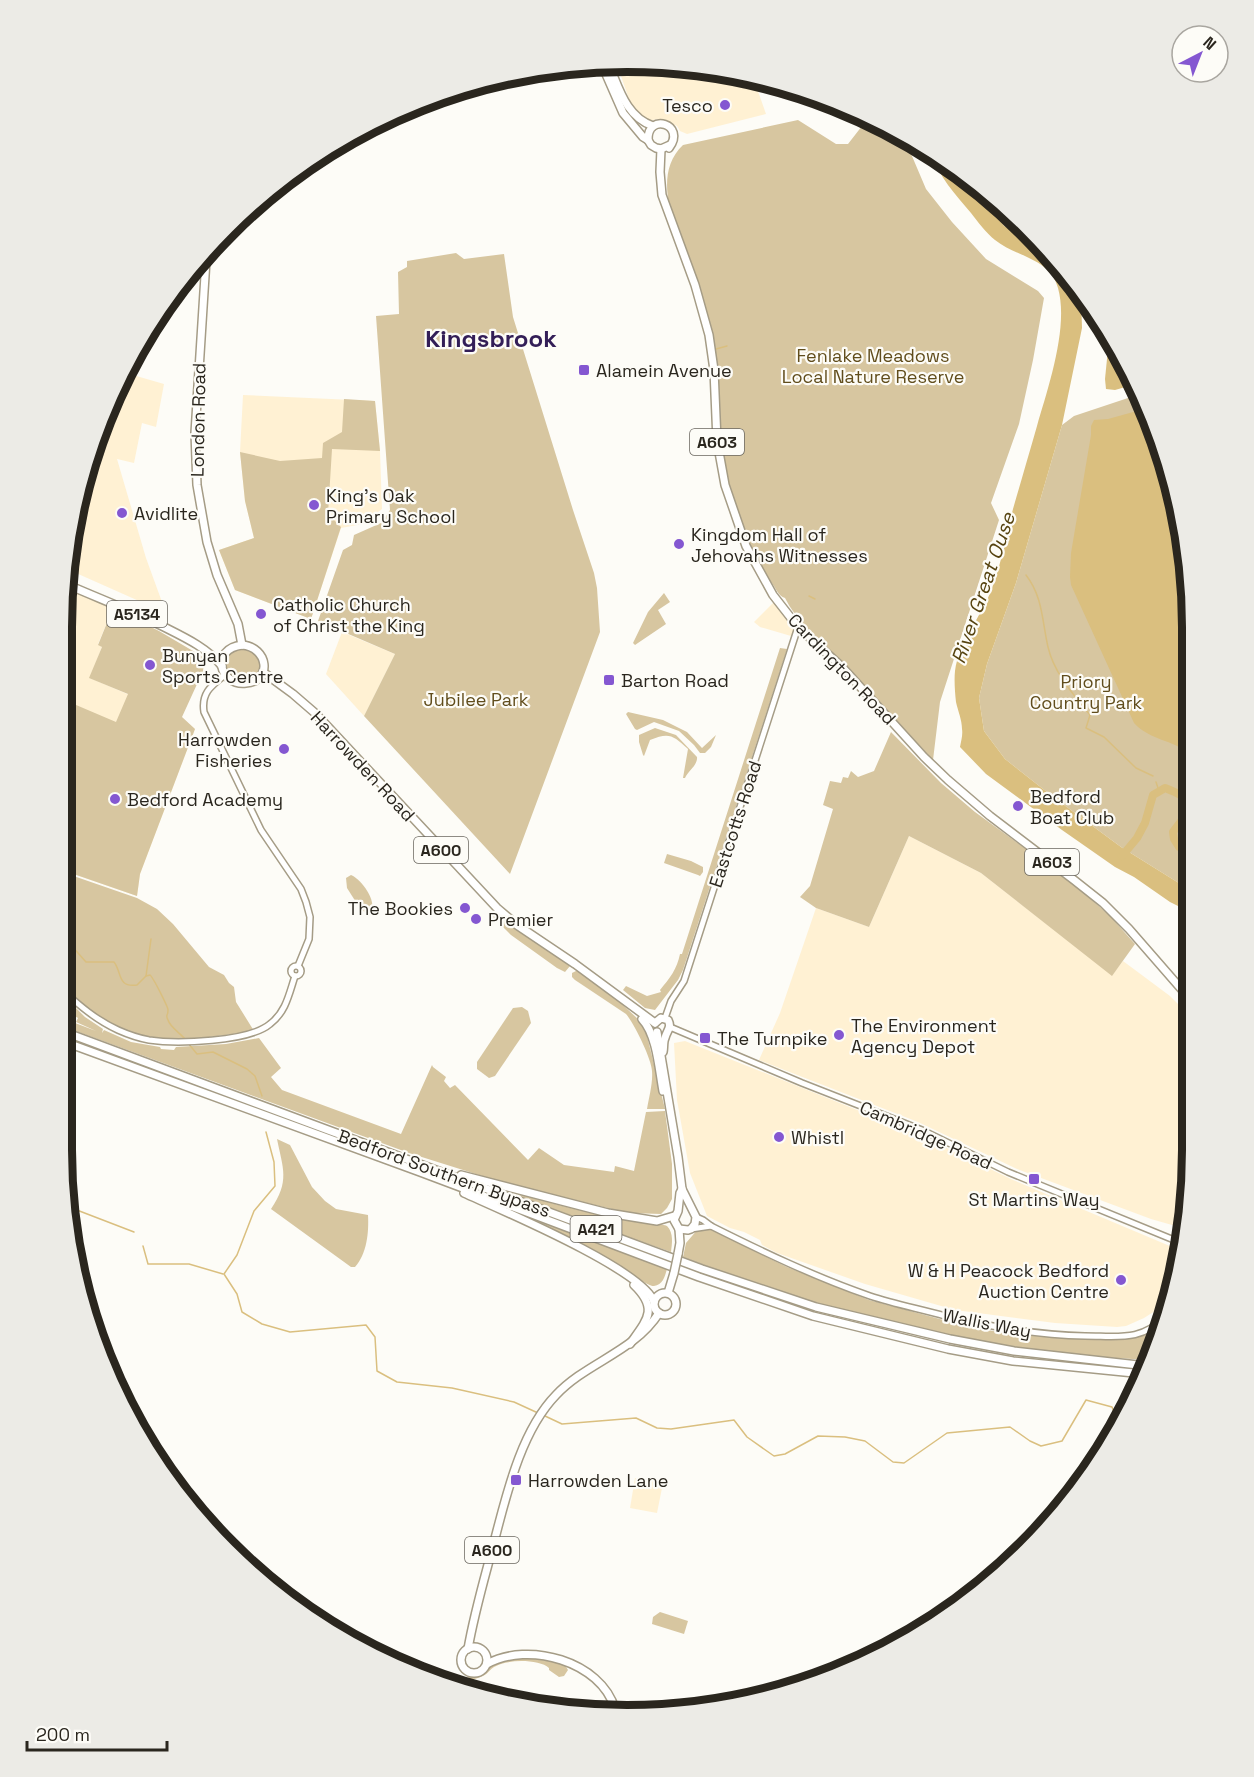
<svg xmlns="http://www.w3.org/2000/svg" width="1254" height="1777" viewBox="0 0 1254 1777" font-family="'Space Grotesk',sans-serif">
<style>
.built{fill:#fff1d3}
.green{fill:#d7c6a0}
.water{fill:#dabf7f}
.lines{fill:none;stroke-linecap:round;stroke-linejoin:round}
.stream{stroke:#dabf7f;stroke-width:1.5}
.canal{stroke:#dabf7f;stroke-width:4.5}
.river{stroke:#dabf7f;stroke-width:8}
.tertiary-casing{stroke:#a59c86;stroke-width:8}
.primary-casing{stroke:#a59c86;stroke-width:10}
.trunk-casing{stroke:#a59c86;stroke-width:10}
.tertiary{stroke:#fff;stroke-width:5}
.primary{stroke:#fff;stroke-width:7}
.trunk{stroke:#fff;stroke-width:7}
.primary-bridge-casing{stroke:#a59c86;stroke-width:10;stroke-linecap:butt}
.primary-bridge{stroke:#fff;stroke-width:7}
.poi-dot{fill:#8457d1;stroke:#fdfcf7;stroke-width:2}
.labels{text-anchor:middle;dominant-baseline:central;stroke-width:4.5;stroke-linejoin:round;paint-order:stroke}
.shield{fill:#fdfcf7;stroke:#69665f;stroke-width:1.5}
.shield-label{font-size:16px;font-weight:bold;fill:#2a261e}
.poi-label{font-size:18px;fill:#2a261e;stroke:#fdfcf7;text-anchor:start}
.park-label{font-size:18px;fill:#614d1c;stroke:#fdfcf7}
.street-label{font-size:18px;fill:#2a261e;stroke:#fdfcf7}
.water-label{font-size:20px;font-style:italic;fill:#564310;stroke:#fdfcf7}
.district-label{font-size:24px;font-weight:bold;fill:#331e57;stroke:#fdfcf7}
.rim{fill:none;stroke:#2a261e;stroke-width:8}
</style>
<rect width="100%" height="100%" fill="#fdfcf7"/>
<!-- built -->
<g class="built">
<polygon points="664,63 753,77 766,114 687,134 680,131 677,126 659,119 646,121 637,113 630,102 621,76 614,64"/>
<polygon points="126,373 164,384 156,427 142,423 134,463 117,459 146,558 166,613 67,569 72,516 104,434 110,433 108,423"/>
<polygon points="243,395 375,401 380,451 382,509 363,524 341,528 311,619 235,590 219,550 254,538 245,501 240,452"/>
<polygon points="65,588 113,608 98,644 102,647 90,678 181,717 195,729 140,874 137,896 62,870 62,627"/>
<polygon points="776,600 795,629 791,636 760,627 754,622"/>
<polygon points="342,632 395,654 364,716 326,674"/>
<polygon points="909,836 981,873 1112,975 1123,961 1170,996 1190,1016 1191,1187 1186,1218 1179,1227 1151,1219 1017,1169 918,1122 759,1060 780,1013 816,908 869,927"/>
<polygon points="685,1041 922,1136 1013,1180 1177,1249 1180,1255 1175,1284 1155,1311 1144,1318 1126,1326 1117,1327 1055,1323 955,1310 865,1284 777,1253 762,1245 760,1240 744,1232 730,1228 707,1216 690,1173 677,1100 674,1043"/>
<polygon points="635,1478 663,1483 657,1513 630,1508"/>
</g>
<!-- green -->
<g class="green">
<path d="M869 117 877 120 909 139V149L926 189 952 222 986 259 1038 291 1044 298 1033 360 1019 424 991 503 999 520 940 702 933 760C899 724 864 688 830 651 814 634 796 620 785 598 778 596 776 588 771 582 745 551 723 478 720 438 718 405 720 371 713 338 703 292 686 248 669 204 665 183 666 161 683 145L798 120 836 144H848Z"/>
<path d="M963 173 971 178 1041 244H1038C1027 239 1013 234 1004 226 988 212 978 189 963 173Z"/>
<polygon points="456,253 464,259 504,254 513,317 573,510 594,573 597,588 600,632 510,874 364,716 395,654 318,621 343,550 352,545 354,535 381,523 390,510 376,316 399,314 398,272 407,267 407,261"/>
<polygon points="1140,394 1188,553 1190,890 1121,847 1052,796 1005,759 984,731 979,698 987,664 1016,583 1062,425 1074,416"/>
<polygon points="344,399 375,401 380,451 332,449 328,514 341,527 311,619 235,590 219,550 254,538 245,501 240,452 280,461 322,458 323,443 342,432"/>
<polygon points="664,593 670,602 658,610 666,624 635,645 633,643 648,612"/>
<polygon points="113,608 159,631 205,658 203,671 182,717 195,729 140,874 137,896 62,870 62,699 116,722 128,694 89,678 102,647 98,645"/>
<path d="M780 648 787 649 683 970 678 980 655 1010 645 1008 623 990 626 986 647 996 661 992 660 990C670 978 677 969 680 954H682Z"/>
<path d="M236 649 250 650 258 656C271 690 215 686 227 655Z"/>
<polygon points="628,712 663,720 687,732 702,748 716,735 711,747 705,753 700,753 694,745 679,731 654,722 637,730 635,729 626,714"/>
<path d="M655 728 676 735 697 757C698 765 688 771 685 778H683L688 749C673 735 669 732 650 740L644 756 643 755 639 742V735Z"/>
<polygon points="891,732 941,783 975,812 1073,883 1111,917 1135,944 1112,976 981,873 909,836 869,927 816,908 800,897 810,886 833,809 823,805 830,781 841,783 843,777 848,778 851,771 858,777 874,771"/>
<polygon points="667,854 691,861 703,867 703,872 700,876 698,875 664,863"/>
<path d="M62 872 137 898 157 909 173 924 209 967 224 975 229 983 234 987 236 1002 254 1031C210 1037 159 1047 118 1028 97 1018 79 1002 62 988Z"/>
<path d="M351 875C362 880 377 901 371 912H365L361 910 347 888 346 878Z"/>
<polygon points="496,911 525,934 568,964 570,966 565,972 557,968 511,935 492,916"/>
<path d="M576 971H580L606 989 640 1021 646 1031 649 1044 665 1109H647C649 1097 653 1083 652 1071 652 1060 634 1023 626 1014L575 980 572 977V973Z"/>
<polygon points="75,1007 85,1017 103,1029 102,1033 104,1030 131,1042 160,1047 161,1049 174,1050 176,1047 226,1044 259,1038 281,1068 271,1077 282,1090 401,1134 432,1065 433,1067 446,1077 444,1081 450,1088 455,1085 528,1160 539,1148 564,1165 614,1172 615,1166 634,1171 646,1112 665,1111 672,1164 672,1199 667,1208 661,1214 629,1213 514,1186 409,1153 62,1026 62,1018 96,1031 76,1022 78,1018 71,1014"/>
<polygon points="522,1007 528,1011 531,1023 495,1076 489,1078 477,1069 477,1062 513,1008"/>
<path d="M277 1139 290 1145 312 1187 325 1201 336 1209 368 1215C369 1232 367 1254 355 1267H351L271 1209C290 1181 283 1169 277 1139Z"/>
<path d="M513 1193C552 1203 591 1214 631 1221 638 1222 665 1224 667 1226 674 1233 672 1244 671 1252L512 1196Z"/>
<path d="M513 1212 667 1269C665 1276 663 1285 654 1286 648 1287 629 1271 622 1267 587 1247 550 1231 513 1213Z"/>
<path d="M698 1229H710L787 1267 869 1300 966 1326 1015 1335 1121 1340 1146 1335 1163 1324 1158 1337 1151 1341V1348H1154L1149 1360C1104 1357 1058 1355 1013 1348 900 1331 789 1298 683 1257L686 1243Z"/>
<polygon points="660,1612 688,1621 684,1634 652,1624 653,1617"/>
<path d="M530 1656 556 1661 565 1665 568 1670 564 1676 559 1677 549 1670V1668C539 1659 506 1659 494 1667 490 1669 488 1674 483 1676 475 1680 468 1679 462 1686L459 1685 466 1678 480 1674 490 1666 499 1662Z"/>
</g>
<!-- water -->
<g class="water">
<path d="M931 153 963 173 973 184 984 201 1004 226 1038 244H1041L1052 254 1081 297 1082 328 1062 425 1016 583 987 664 979 698 984 731 1005 759 1052 796 1121 847 1190 890V912L1170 902 1134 877 1115 867 1062 830 986 774 960 747C961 741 963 735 962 729 962 720 958 711 956 702 955 693 954 680 955 671 959 641 982 616 992 588 1002 562 1006 535 1013 509 1021 481 1029 454 1037 426 1048 388 1069 327 1058 288 1050 258 1016 257 995 240 986 233 978 222 971 213 955 194 939 177 931 153Z"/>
<polygon points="1109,339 1134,377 1136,384 1115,390 1106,389 1105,379"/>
<path d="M1144 409 1188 553 1189 754C1172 739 1151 741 1134 723L1071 585 1070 577 1071 553 1091 435V426L1094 420 1108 419Z"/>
</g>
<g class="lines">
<!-- stream -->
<g class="stream">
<polyline points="716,349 727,346"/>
<path d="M1026 575C1043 597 1042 621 1048 647 1054 673 1073 694 1090 715L1086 728 1104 737 1136 768 1153 776"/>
<polyline points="809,596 815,599"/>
<polyline points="1156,782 1159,791"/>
<path d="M62 925 64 924 70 927V944L86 962H114C122 972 117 988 137 985L146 976 150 975C153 977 168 1007 168 1010 168 1017 165 1014 168 1020 170 1027 180 1033 185 1039"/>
<polyline points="146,976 151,939"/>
<polyline points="188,1043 197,1054 213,1052 247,1069 255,1076 262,1096"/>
<polyline points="266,1132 274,1162 275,1186 254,1211 237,1255 224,1274 237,1294 242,1312 262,1324 290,1332 366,1325 375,1337 377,1371 397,1382 452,1388 514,1402 538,1413"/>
<polyline points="69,1207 134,1232"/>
<polyline points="143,1246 148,1264 189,1264 223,1274"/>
<polyline points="545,1416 562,1424 636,1418 657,1428 671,1429 734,1420 747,1437 774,1456 785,1454 818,1436 845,1437 865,1441 893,1462 904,1463 947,1433 1010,1427 1030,1441 1041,1446 1062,1441 1086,1400 1112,1407 1119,1424"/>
</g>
<!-- canal -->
<polyline class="canal" points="1077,310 1089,309"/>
<!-- river -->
<g class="river">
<polyline points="1189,811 1173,832 1174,839 1179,847 1189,849"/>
<path d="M1122 856 1137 838 1145 823 1153 795 1165 788C1175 792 1184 795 1189 805"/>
</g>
<defs>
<g id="tertiary">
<path d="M225 675C211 686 201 693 204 712L261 830 301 889 306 902 310 917 309 939 298 966"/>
<circle cx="296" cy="971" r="5"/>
<path d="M62 990C79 1005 96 1020 118 1030 127 1034 138 1038 149 1040 176 1044 249 1042 270 1024 286 1012 289 994 295 976"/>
<polyline points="665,1018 671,1001 684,981 798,627"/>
<polyline points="670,1027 802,1083 922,1130 1008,1172 1174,1240 1183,1240"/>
<path d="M696 1217 703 1220 711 1226C763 1252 815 1277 870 1296 894 1304 920 1309 945 1316 991 1327 1037 1335 1085 1336 1118 1336 1141 1342 1166 1316"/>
<polyline points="691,1229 711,1226"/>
<polyline points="1174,1240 1181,1247"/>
</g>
<g id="primary">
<polyline points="602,65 623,113 643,137 648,140 651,145 656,148 661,149 670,145"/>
<path d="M609 65C619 88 626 117 653 126"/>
<path d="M648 140C647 112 687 124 669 148"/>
<polyline points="661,149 660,172 662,195 695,285 709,335 714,370 717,441 725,485 746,546 773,595 798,627 843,668 924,757 948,780 990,816 1074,880 1103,903 1129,929 1190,999"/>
<polyline points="206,260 195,433 197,485 207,542 217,575 238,624 242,645"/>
<path d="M66 584C100 599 135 612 168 629 188 639 208 649 222 666"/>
<path d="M242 645C268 647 273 681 246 683 219 686 210 649 242 645Z"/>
<polyline points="263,672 293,694 315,713 497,908 517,925 575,964 655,1023"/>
<path d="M642 1019C657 1035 659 1070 663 1091"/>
<path d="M655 1023 661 1018 668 1020C672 1028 667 1030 665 1038 663 1042 664 1048 663 1052"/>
<polyline points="657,1032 678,1157 682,1189 696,1217 695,1224 691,1229 688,1230 679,1229"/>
<polyline points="678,1254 680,1243 679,1229 674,1220 678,1211 680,1193 682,1189"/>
<polyline points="668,1293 674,1273"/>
<circle cx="665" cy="1304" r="11"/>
<circle cx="474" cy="1660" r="13"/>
<path d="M468 1649C474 1614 484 1580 493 1546 506 1497 520 1432 556 1395 587 1362 634 1352 659 1313"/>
<path d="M487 1664C528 1641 601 1661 615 1709"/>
</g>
<g id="trunk">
<polyline points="62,1031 702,1269 816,1307 950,1339 1014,1351 1147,1366"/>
<polyline points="62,1041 420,1172 699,1277 813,1316 948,1349 1013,1361 1144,1374"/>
<polyline points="461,1175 608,1213 657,1221 674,1216"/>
<path d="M464 1193C499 1209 644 1270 654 1302"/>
<path d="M630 1344C647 1320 659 1309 634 1285"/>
</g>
</defs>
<!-- tertiary casing -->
<use href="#tertiary" class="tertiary-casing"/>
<!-- primary casing -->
<use href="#primary" class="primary-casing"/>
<!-- trunk casing -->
<use href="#trunk" class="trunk-casing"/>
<!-- tertiary -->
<use href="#tertiary" class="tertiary"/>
<!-- primary -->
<use href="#primary" class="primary"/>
<!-- trunk -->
<use href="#trunk" class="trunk"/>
<defs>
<polyline id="primary-bridge" points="674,1273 678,1254"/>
</defs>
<!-- primary-bridge casing -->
<use href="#primary-bridge" class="primary-bridge-casing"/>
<!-- primary-bridge -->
<use href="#primary-bridge" class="primary-bridge"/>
</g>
<!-- markers -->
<g class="poi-dot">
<circle cx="725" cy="105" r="6"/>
<rect x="578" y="364" width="12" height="12" rx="3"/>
<circle cx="314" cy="505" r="6"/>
<circle cx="122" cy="513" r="6"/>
<circle cx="679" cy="544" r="6"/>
<circle cx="261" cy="614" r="6"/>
<circle cx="150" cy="665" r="6"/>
<rect x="603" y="674" width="12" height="12" rx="3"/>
<circle cx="284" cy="749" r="6"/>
<circle cx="115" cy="799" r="6"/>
<circle cx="1018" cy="806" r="6"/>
<circle cx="465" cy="908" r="6"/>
<circle cx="476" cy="919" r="6"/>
<circle cx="839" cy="1035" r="6"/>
<rect x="699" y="1032" width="12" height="12" rx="3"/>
<circle cx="779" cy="1137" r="6"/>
<rect x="1028" y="1173" width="12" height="12" rx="3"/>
<circle cx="1121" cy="1280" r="6"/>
<rect x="510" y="1474" width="12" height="12" rx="3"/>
</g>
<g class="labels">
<!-- shield labels -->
<g class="shield">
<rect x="690" y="429" width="54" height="26" rx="4.5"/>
<rect x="107" y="601" width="60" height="26" rx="4.5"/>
<rect x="414" y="837" width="54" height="26" rx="4.5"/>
<rect x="1025" y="849" width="54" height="26" rx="4.5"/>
<rect x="570.5" y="1216" width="51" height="26" rx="4.5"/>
<rect x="465" y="1537" width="54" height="26" rx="4.5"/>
</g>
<g class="shield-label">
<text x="717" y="442">A603</text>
<text x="137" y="614">A5134</text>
<text x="441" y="850">A600</text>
<text x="1052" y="862">A603</text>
<text x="596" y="1229">A421</text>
<text x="492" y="1550">A600</text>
</g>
<!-- poi labels -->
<g class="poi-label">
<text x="713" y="105" text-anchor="end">Tesco</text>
<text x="596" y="370">Alamein Avenue</text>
<text x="326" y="495">King's Oak<tspan x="326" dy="21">Primary School</tspan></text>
<text x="134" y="513">Avidlite</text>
<text x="691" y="534">Kingdom Hall of<tspan x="691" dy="21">Jehovahs Witnesses</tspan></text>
<text x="273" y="604">Catholic Church<tspan x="273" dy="21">of Christ the King</tspan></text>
<text x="162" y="655">Bunyan<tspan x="162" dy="21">Sports Centre</tspan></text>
<text x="621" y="680">Barton Road</text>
<text x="272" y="739" text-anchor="end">Harrowden<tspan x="272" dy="21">Fisheries</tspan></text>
<text x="1030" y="796">Bedford<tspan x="1030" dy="21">Boat Club</tspan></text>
<text x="127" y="799">Bedford Academy</text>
<text x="453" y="908" text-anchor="end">The Bookies</text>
<text x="488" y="919">Premier</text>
<text x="851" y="1025">The Environment<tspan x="851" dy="21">Agency Depot</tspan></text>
<text x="717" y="1038">The Turnpike</text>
<text x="791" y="1137">Whistl</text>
<text x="1034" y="1199" text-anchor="middle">St Martins Way</text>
<text x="1109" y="1270" text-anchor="end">W &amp; H Peacock Bedford<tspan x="1109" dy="21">Auction Centre</tspan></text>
<text x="528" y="1480">Harrowden Lane</text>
</g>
<!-- park labels -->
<g class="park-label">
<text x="873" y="355">Fenlake Meadows<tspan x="873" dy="21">Local Nature Reserve</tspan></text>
<text x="1086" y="681">Priory<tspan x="1086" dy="21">Country Park</tspan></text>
<text x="476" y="699">Jubilee Park</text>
</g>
<!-- street labels -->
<g class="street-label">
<text transform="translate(198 420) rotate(-89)">London Road</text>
<text transform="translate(842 669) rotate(46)">Cardington Road</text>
<text transform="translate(363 766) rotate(47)">Harrowden Road</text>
<text transform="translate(735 824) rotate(-72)">Eastcotts Road</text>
<text transform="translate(926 1135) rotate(24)">Cambridge Road</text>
<text transform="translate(444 1173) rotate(20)">Bedford Southern Bypass</text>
<text transform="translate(987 1323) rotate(11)">Wallis Way</text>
</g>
<!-- water labels -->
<g class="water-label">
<text transform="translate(983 588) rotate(-71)">River Great Ouse</text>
</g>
<!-- district labels -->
<g class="district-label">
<text x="491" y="338">Kingsbrook</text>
</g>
</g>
<!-- crop -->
<path d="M0 0H1254V1777H0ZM627 72H627A555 555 0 0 1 1182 627V1150A555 555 0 0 1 627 1705H627A555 555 0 0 1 72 1150V627A555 555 0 0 1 627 72Z" fill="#ecebe6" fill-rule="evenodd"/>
<path class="rim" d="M627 72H627A555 555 0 0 1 1182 627V1150A555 555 0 0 1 627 1705H627A555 555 0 0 1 72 1150V627A555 555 0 0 1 627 72Z"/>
<!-- north arrow -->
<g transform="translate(1200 54) rotate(42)"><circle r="28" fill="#fdfcf7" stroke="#a9a6a0" stroke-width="1.5"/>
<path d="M0-4.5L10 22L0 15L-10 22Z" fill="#8457d1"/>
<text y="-9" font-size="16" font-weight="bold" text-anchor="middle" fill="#2a261e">N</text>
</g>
<!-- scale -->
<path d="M27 1741v9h140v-9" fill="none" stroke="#2a261e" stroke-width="3"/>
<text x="36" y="1741" font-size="18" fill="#2a261e" stroke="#fdfcf7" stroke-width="4.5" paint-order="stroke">200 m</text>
</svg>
